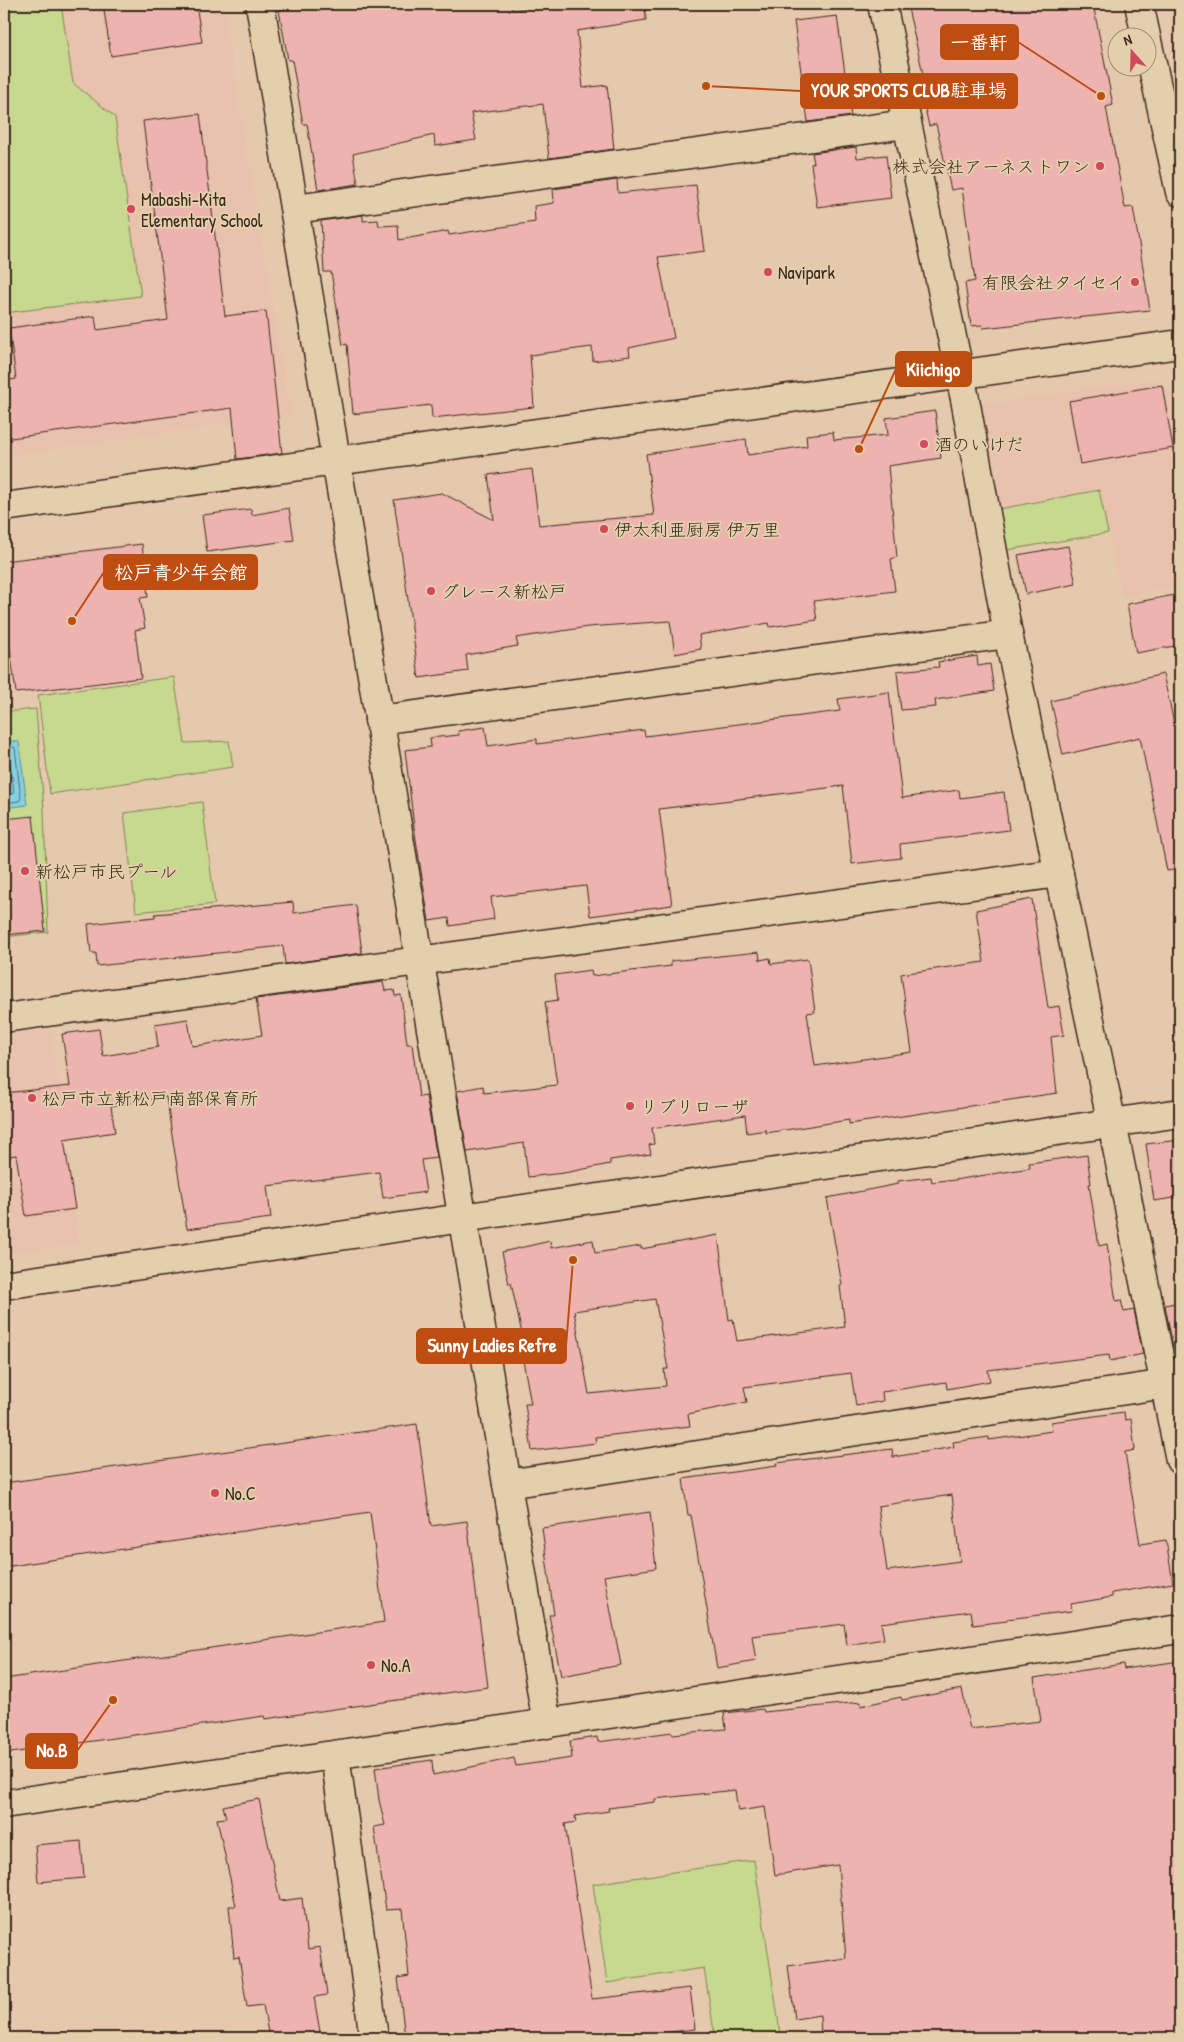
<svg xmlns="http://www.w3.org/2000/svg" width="1184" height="2042" viewBox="0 0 1184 2042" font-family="'Patrick Hand','Klee One',sans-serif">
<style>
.built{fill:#e9c2ae}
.green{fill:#c6d98e;stroke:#808256}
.water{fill:#83d0e1;stroke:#668e93}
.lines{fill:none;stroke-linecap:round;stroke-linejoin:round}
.shore{stroke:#586c6c;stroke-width:1}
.building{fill:#efb3af;stroke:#3b2a1e;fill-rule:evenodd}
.street-casing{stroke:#3b2a1e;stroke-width:31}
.secondary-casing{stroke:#3b2a1e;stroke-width:31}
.street{stroke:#e4cfad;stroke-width:28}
.secondary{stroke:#e4cfad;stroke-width:28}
.poi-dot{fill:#d1495b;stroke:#e4cfad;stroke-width:2}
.labels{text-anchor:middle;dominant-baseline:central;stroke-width:4;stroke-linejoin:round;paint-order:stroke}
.poi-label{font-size:18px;fill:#3b2a1e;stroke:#e4cfad;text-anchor:start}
.leader{fill:none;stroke:#bd4d10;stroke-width:2}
.callout-dot{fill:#bd4d10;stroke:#e4cfad;stroke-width:2}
.callout{fill:#bd4d10;stroke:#bd4d10;stroke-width:2}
.callout-label{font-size:19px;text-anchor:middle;font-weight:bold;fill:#fff}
</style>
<rect width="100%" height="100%" fill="#e6c9ad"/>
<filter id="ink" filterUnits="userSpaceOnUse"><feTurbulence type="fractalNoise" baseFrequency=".02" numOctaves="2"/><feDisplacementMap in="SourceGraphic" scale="10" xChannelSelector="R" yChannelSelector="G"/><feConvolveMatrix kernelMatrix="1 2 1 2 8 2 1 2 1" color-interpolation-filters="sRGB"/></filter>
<g filter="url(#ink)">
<!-- built -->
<g class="built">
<polygon points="4,4 223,4 291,414 4,457"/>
<polygon points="1154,379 1179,397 1180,402 1180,587 1122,597 1099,490 999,509 978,412 982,404"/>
<polygon points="51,1028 80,1244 4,1254 4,1034"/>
</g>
<!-- green -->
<g class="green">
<polygon points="4,4 61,4 73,83 115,117 141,296 4,313"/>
<polygon points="1099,490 1108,533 1007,550 999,509"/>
<polygon points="174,677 185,743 229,741 233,767 50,794 38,695"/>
<polygon points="36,709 44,810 48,932 4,937 4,712"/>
<polygon points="202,802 215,904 136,912 124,813"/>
<polygon points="754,1860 781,2038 715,2038 704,1968 607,1983 593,1884"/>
</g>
<!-- water -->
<polygon class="water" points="4,737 10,741 19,742 27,805 4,808"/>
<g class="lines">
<!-- shore -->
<g class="shore">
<polyline points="4,743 15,748 21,798 19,801 4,803"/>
<polyline points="4,750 9,754 14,793 4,796"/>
</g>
</g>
<!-- building -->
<g class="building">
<polygon points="103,4 196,4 202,42 111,56"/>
<polygon points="311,4 511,4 512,10 561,4 645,4 646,20 577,31 583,88 607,85 614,149 549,158 543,104 471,113 476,140 435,146 434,135 353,154 358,184 318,190 307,124 303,124 292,60 288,60 279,10"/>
<polygon points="907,4 1093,4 1113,105 1106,107 1125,208 1133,207 1150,310 983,328 982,325 971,326 965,283 975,281 962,188 951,190 936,124 929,126 922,96 928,95"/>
<polygon points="837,16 851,116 808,122 794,21"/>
<polygon points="200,114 225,316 266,311 282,453 237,459 232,408 4,439 4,381 16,379 9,328 95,316 97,330 168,320 143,121"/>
<polygon points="856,147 857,158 886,155 891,198 817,207 811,164 814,163 812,153"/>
<polygon points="617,180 618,193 696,185 705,251 658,257 674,338 629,348 630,356 593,361 592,347 530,355 534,407 432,418 431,405 353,414 347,344 343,345 331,272 324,272 321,221 363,215 363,221 378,220 379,226 398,225 399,240 448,231 449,235 535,222 534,206 554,203 553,189"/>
<polygon points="1162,385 1173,448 1080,464 1069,401"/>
<polygon points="935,411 941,458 888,466 897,557 891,559 895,591 814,601 817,620 770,627 769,623 699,635 701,649 675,654 670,621 588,627 516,638 518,646 466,655 468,671 419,678 394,500 442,493 494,520 488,475 532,469 539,525 654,515 646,454 746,439 748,455 807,446 806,435 833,432 834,440 888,435 886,418"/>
<polygon points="289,508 294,540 207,552 202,515 251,509 252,515"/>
<polygon points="142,544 148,597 140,598 145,628 135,630 141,678 16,693 7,627 4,561"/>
<polygon points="1068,546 1076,584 1026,594 1018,555"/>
<polygon points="1180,594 1180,645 1136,653 1127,604"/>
<polygon points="977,656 978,666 990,664 994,691 935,700 936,707 901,710 897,671 939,667 938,662"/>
<polygon points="1163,674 1180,750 1180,869 1167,871 1140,737 1063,755 1051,701"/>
<polygon points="889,692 902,798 959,790 960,798 1004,792 1009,830 900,844 901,858 852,864 843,786 659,809 672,905 590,916 586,886 491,897 494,919 450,926 449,918 429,921 414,827 405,750 431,747 430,738 459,735 458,731 485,727 488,746 537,739 537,744 644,730 645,736 840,711 838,699"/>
<polygon points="33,816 45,931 4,935 4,819"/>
<polygon points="1032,899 1048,1008 1059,1006 1064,1035 1051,1037 1057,1093 849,1124 849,1120 766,1133 766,1130 747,1133 745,1115 652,1128 654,1144 649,1145 651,1154 610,1160 610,1164 564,1173 528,1177 524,1143 467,1152 457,1091 483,1086 484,1093 557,1085 545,1002 558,1000 555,975 591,970 592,976 671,966 671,961 759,952 760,960 770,958 771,964 808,959 815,1012 807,1013 815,1066 912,1052 901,974 984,962 976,910"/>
<polygon points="293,902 294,913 356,905 362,953 285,964 283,946 97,966 96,953 91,953 88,924 155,917 155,914"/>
<polygon points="383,982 385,991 394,990 395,996 401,995 407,1044 412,1044 419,1097 426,1096 437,1158 421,1160 426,1192 383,1198 379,1172 267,1186 271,1218 187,1229 166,1097 111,1106 115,1132 64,1140 75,1209 26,1216 16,1155 4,1157 4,1093 70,1086 62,1034 99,1029 103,1056 158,1047 155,1024 188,1019 192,1046 202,1045 262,1035 256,999"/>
<polygon points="1180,1140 1180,1197 1154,1201 1146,1144"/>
<path d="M1087 1155 1091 1184H1089L1099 1246 1107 1244 1116 1301 1121 1300 1124 1312 1134 1310 1143 1354 1110 1361 1109 1355 988 1370 990 1381 947 1389 946 1382 882 1392 883 1401 856 1406 851 1373 744 1387 747 1402 688 1414 690 1426 595 1437 596 1443 532 1451 525 1404H531L521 1349 525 1348 511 1283 509 1284 502 1252 550 1241 551 1248 593 1240 595 1253 641 1246V1249L718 1235 729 1320 733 1319 737 1341 845 1327 840 1286 842 1285 827 1198 898 1184V1181L931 1177 932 1182 947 1180 948 1181 1030 1168 1029 1163ZM655 1299 668 1369H664L666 1386 589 1394 574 1311Z"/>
<polygon points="1180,1302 1180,1346 1173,1347 1165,1305"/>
<path d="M1124 1412 1125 1420 1131 1419 1135 1450 1125 1452 1140 1544 1166 1540 1173 1583 1112 1593V1597L1071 1604 1072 1611 1007 1619V1621L973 1625 971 1611 881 1623 884 1639 847 1645 844 1624 752 1636 756 1661 717 1668 691 1515H688L683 1479 777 1466 776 1463 892 1449 893 1457 954 1447 953 1442 989 1437V1440L1052 1431 1051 1422ZM952 1495 960 1561 887 1571 878 1506Z"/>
<polygon points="417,1424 431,1526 467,1521 488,1687 265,1719 264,1716 4,1754 4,1679 384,1622 370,1512 4,1567 4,1483"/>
<polygon points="650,1512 656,1568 604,1576 621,1665 561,1676 549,1615 554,1615 542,1528"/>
<polygon points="1180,1661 1180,1908 1173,1908 1180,1954 1180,2038 821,2038 820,2015 795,2019 788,1966 846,1958 838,1865 775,1875 765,1807 738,1811 735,1790 655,1799 655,1802 608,1808 609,1811 575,1816 576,1822 565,1824 592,1999 690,1988 695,2029 623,2038 405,2038 398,1978 409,1976 402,1909 386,1910 374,1827 385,1825 379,1800 375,1768 432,1760 433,1775 514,1758 516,1766 572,1758 570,1741 597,1737 598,1742 672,1732 672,1734 726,1729 724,1713 763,1709 764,1712 861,1702 861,1706 901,1697 902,1700 962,1689 970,1729 1041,1721 1034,1678 1123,1664 1124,1669"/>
<polygon points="259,1799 280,1901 302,1898 308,1949 320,1947 327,1995 314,1997 320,2032 313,2033 314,2038 269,2038 263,2005 247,2007 239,1957 234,1958 229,1906 236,1906 217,1819 226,1818 223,1806"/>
<polygon points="81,1841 84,1878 38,1882 35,1845"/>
</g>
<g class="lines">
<defs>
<g id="street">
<polyline points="260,4 547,1724"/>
<polyline points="882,4 965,399 1008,634 1116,1143 1180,1460"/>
<polyline points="295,209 906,124"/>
<polyline points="4,507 1180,344"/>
<polyline points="379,720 1008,634"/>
<polyline points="4,1018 1059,873"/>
<polyline points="507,1484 1166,1384"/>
<polyline points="335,1755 374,2038"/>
<polyline points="4,1804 1180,1629"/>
</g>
<g id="secondary">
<polyline points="1139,4 1180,192"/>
<polyline points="4,1285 1180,1113"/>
</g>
</defs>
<!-- street casing -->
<use href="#street" class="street-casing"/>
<!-- secondary casing -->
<use href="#secondary" class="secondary-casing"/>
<!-- street -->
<use href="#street" class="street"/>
<!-- secondary -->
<use href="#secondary" class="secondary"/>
</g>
</g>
<!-- markers -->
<g class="poi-dot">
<circle cx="1100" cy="166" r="5"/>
<circle cx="131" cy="209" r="5"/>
<circle cx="768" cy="272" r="5"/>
<circle cx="1135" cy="282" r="5"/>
<circle cx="924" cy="444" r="5"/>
<circle cx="604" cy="529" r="5"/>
<circle cx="431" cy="591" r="5"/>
<circle cx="25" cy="871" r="5"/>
<circle cx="32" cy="1098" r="5"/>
<circle cx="630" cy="1106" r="5"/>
<circle cx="215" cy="1493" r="5"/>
<circle cx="371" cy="1665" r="5"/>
</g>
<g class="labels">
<!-- poi labels -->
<g class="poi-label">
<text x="1090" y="166" text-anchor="end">株式会社アーネストワン</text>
<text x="141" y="199">Mabashi-Kita<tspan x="141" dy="21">Elementary School</tspan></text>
<text x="778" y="272">Navipark</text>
<text x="1125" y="282" text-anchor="end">有限会社タイセイ</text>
<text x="934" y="444">酒のいけだ</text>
<text x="614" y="529">伊太利亜厨房 伊万里</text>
<text x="441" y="591">グレース新松戸</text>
<text x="35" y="871">新松戸市民プール</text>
<text x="42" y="1098">松戸市立新松戸南部保育所</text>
<text x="640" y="1106">リブリローザ</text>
<text x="225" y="1493">No.C</text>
<text x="381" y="1665">No.A</text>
</g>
</g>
<!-- callouts -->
<path class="leader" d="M1101 96L1018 42M706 86L801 91M859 449L896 369M72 621L104 572M573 1260L566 1346M113 1700L77 1751"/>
<g class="callout-dot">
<circle cx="1101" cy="96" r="5"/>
<circle cx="706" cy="86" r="5"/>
<circle cx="859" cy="449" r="5"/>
<circle cx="72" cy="621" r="5"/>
<circle cx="573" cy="1260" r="5"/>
<circle cx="113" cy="1700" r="5"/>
</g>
<g class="callout">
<rect x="941" y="25" width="77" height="34" rx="5"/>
<rect x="801" y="74" width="216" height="34" rx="5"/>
<rect x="896" y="352" width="75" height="34" rx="5"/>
<rect x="104" y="555" width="153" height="34" rx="5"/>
<rect x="417" y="1329" width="149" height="34" rx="5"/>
<rect x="26" y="1734" width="51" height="34" rx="5"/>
</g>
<g class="callout-label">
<text x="979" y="49">一番軒</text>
<text x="909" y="97">YOUR SPORTS CLUB駐車場</text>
<text x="933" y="376">Kiichigo</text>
<text x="181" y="579">松戸青少年会館</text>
<text x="492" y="1352">Sunny Ladies Refre</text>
<text x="52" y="1757">No.B</text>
</g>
<!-- margin -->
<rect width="1184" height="2042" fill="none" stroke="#e4cfad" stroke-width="20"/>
<rect x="10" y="10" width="1164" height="2022" fill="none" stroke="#3b2a1e" stroke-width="2" filter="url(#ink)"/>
<!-- north arrow -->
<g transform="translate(1132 52) rotate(340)"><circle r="24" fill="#e4cfad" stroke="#a08d74"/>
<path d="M0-4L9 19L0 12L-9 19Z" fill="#d1495b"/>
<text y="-8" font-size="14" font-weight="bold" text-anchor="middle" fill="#3b2a1e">N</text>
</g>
</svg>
